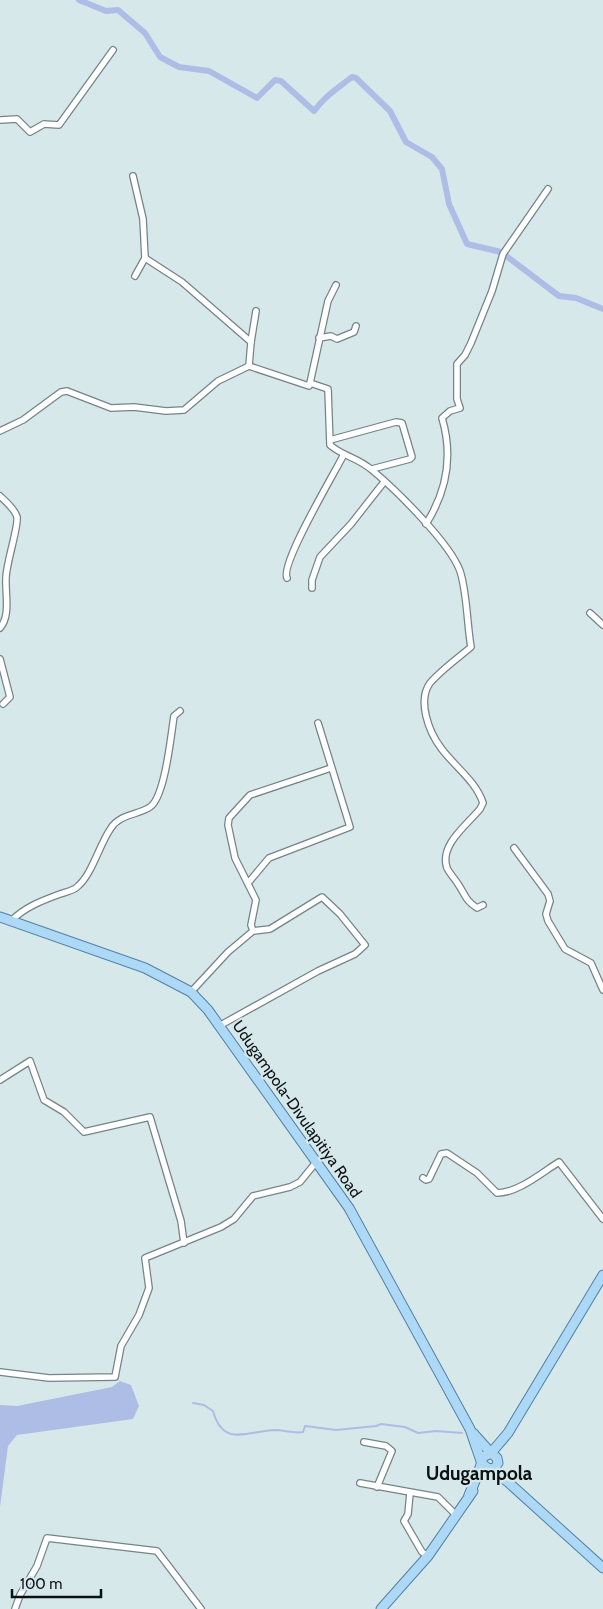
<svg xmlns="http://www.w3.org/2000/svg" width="603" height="1609" viewBox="0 0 603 1609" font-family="Cabin,sans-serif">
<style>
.water{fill:#aebde6}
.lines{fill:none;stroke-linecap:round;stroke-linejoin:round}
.stream{stroke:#aebde6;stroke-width:2}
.canal{stroke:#aebde6;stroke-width:6}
.minor-casing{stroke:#758487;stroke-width:8}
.primary-casing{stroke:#5182a4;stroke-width:11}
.minor{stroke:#fff;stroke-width:5.5}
.primary{stroke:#add9f7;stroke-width:9}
.labels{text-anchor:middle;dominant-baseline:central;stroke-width:4.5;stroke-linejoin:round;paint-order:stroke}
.street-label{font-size:16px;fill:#0b1112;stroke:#d7e8eb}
.quarter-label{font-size:19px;font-weight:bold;fill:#0b1112;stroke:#d7e8eb}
</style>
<rect width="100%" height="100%" fill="#d7e8eb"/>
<!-- water -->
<polygon class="water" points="120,1381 131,1385 139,1406 133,1419 17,1435 8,1446 0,1507 0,1405 17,1406 112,1387"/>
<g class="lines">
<!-- stream -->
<path class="stream" d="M193 1403 204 1405 213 1411C223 1448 248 1431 275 1430 285 1430 293 1434 303 1432L305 1426 336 1430 376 1426 381 1424 405 1427 418 1433 436 1431 462 1433"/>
<!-- canal -->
<path class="canal" d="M79 0 106 11 118 10 145 33 160 57 179 67 209 71 257 98 275 80 281 81 314 111C325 96 338 88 352 77L356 78 390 111 406 142 432 157 442 169 449 204 467 244 501 252 559 296 576 298 603 309"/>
<defs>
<g id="minor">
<polyline points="0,120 17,119 30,132 44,124 59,125 113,50"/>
<path d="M133 176 143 219 145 258 182 282 251 342 249 366 309 386 310 383 328 389 330 445C344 457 357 457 372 470 395 489 450 543 460 571 467 592 467 624 471 647 458 658 441 670 430 683 417 701 429 732 441 748 454 766 476 781 483 803L480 809C467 825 439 845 447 868 450 874 455 879 458 884 466 896 465 900 477 908L483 905"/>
<polyline points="135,276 145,258"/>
<polyline points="319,338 331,336 337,339 354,332 356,326"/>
<polyline points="251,342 256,311"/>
<polyline points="310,383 328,301 336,285"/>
<polyline points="0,431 23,420 61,392 67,391 111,408 134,407 166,411 184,410 218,381 249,366"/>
<polyline points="330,440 396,422 402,423 412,457 410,459 372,469"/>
<path d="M0 496C6 502 15 509 17 517 19 525 6 564 6 578 5 593 11 616 0 628"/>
<path d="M426 524C447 491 453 455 442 418L450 411 460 408 457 399V364L465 355 471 343 492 291 503 254 548 189"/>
<path d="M287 578C280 564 334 474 343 456"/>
<polyline points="312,588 312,580 320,557 351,524 384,482"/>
<polyline points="590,613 603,625"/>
<polyline points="0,659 10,697 3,704"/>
<polyline points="514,848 548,894 550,901 546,914 548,921 565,949 591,963 603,990"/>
<polyline points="248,883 269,858 350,827 318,723"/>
<path d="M11 921C25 907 41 901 60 894 65 892 73 891 77 887 92 875 99 845 111 828 120 814 138 815 150 807 165 797 171 735 174 716L180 711"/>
<polyline points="191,992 228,952 253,931 251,925 256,900 235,858 228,825 229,818 250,795 331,768"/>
<polyline points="219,1026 318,971 355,954 365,945 340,914 322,897 270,929 253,931"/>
<polyline points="0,1080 30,1061 44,1100 64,1112 84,1132 150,1117 181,1221 184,1243"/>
<path d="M423 1178 426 1180 429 1179 441 1154 447 1153 477 1173 497 1193C518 1193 541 1173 559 1162L603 1219"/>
<polyline points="0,1372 49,1378 115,1377 121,1346 139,1315 149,1288 145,1258 221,1227 234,1219 253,1196 290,1187 300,1182 317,1161"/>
<polyline points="364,1442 386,1446 392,1451 377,1487"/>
<polyline points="360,1483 438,1497 456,1515"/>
<polyline points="410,1493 408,1514 404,1521 422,1552 428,1556"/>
<polyline points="15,1609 20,1595 37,1566 47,1538 157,1551 201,1609"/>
</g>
<g id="primary">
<path d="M0 917 145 968 191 992 208 1010 349 1208 470 1429 482 1464 489 1469 495 1468 498 1463 497 1458 491 1453 483 1457C480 1470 475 1482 469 1495"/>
<polyline points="473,1433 491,1453 508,1433 603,1275"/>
<polyline points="487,1472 489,1469 508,1482 603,1568"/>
<polyline points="381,1609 428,1556 473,1491"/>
</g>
</defs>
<!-- minor casing -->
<use href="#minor" class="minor-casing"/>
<!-- primary casing -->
<use href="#primary" class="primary-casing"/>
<!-- minor -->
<use href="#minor" class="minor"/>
<!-- primary -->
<use href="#primary" class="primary"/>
</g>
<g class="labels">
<!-- street labels -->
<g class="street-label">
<text transform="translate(297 1109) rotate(55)">Udugampola-Divulapitiya Road</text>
</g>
<!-- quarter labels -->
<g class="quarter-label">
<text x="479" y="1473">Udugampola</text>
</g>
</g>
<!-- scale -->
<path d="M12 1589v8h89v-8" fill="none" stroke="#0b1112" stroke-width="2.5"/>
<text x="20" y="1589" font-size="15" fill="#0b1112" stroke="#d7e8eb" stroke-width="4" paint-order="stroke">100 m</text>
</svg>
